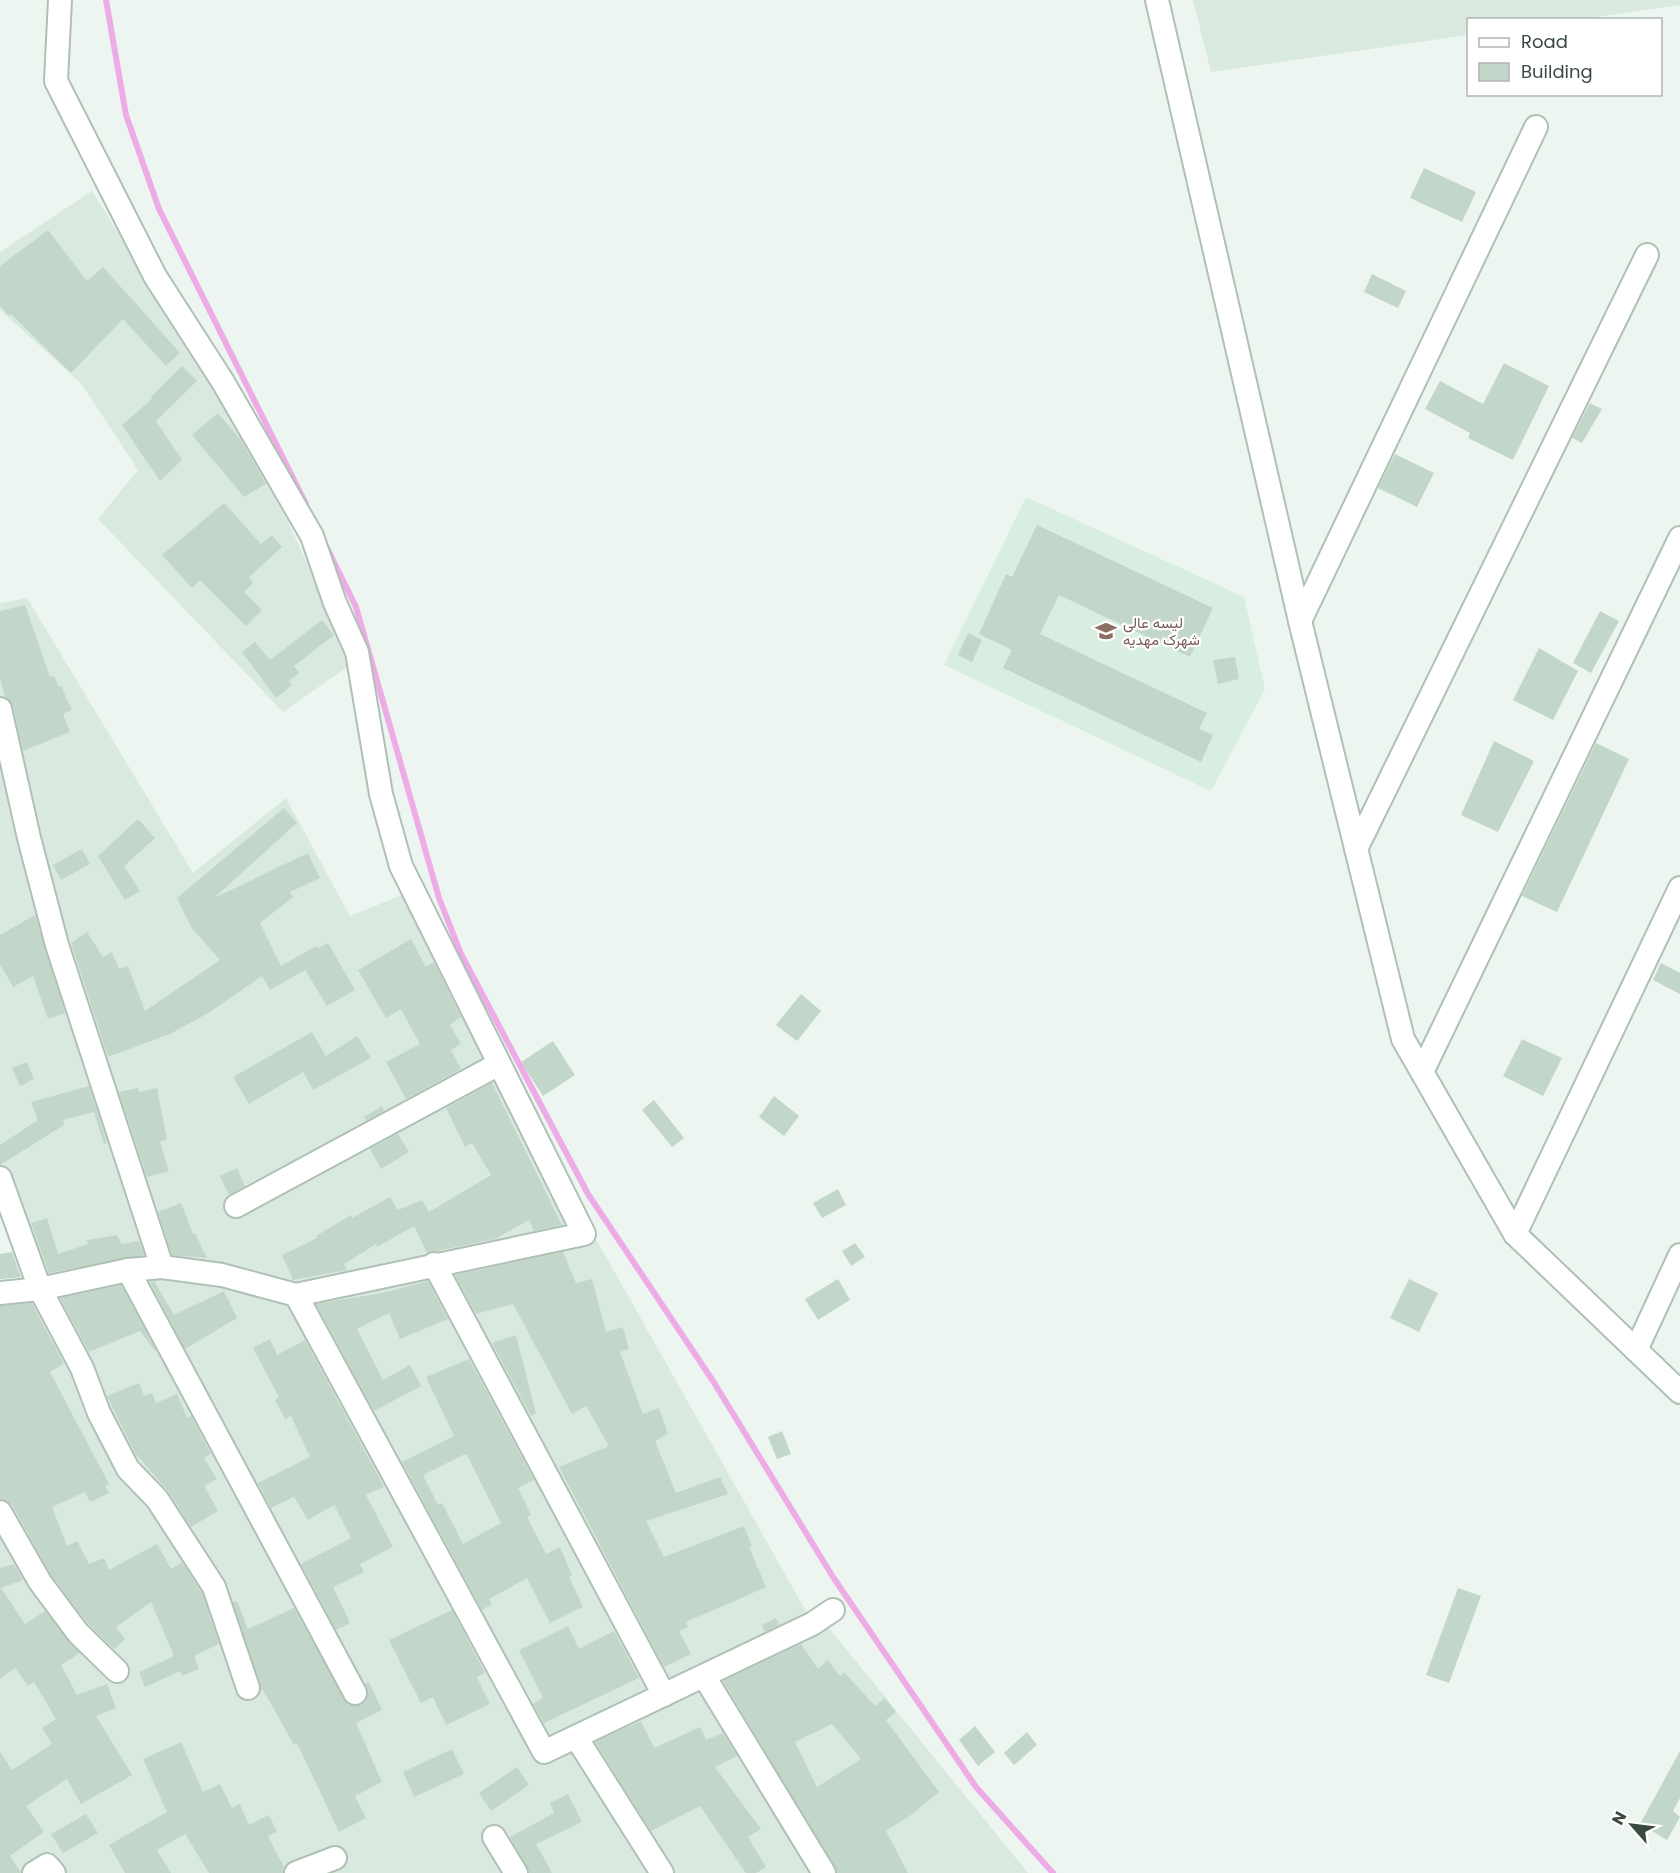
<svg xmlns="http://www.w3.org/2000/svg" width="1680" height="1873" viewBox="0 0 1680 1873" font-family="Poppins,Vazirmatn,sans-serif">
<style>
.residential{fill:#dae9e0}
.education{fill:#d7eee1}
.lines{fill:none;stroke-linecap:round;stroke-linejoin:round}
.stream{stroke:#eeace6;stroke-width:6}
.building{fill:#c2d7c9;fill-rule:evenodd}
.minor-casing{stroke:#afc1b5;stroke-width:26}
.minor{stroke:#fff;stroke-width:22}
.labels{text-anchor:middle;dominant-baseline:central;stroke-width:4.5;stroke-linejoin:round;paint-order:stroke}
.education-label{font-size:15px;fill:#785e54;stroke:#fff;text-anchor:start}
</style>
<rect width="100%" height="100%" fill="#ecf5f0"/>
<!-- residential -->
<g class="residential">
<polygon points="1193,0 1680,0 1680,5 1576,20 1468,20 1468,35 1211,72"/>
<polygon points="92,191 199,362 276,496 353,663 283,712 98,519 138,470 81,383 0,310 0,252"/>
<polygon points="27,598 193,873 286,798 350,916 402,895 807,1613 829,1628 1028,1873 0,1873 0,1294 34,1289 8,1211 0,1213 0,603"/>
</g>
<!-- education -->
<polygon class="education" points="1026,497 1244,597 1265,689 1211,791 944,665"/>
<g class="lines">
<!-- stream -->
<g class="stream">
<polyline points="106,0 126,115 159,209 306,504"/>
<polyline points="326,546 356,607 439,898 461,954 588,1194 713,1381 833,1577 976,1787 1053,1873"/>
</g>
</g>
<!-- building -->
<g class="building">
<polygon points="1424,168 1476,192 1462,222 1410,198"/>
<polygon points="48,230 87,281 103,267 180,353 166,366 123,319 71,373 11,314 9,316 0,306 0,266"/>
<polygon points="1372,274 1406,291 1398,308 1364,292"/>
<polygon points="1504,363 1549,386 1513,460 1468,438 1470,433 1425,409 1440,381 1483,404"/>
<polygon points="182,366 197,381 156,421 182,460 160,481 122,425 152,399 151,397"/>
<polygon points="1590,403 1602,409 1582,443 1572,438"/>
<polygon points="218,413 241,440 266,484 244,497 192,435"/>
<polygon points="1395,454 1434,473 1417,507 1378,488"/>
<polygon points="224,503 261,544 272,535 282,547 249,577 253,583 244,592 262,610 246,626 200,580 192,588 162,555"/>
<polygon points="1037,525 1213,608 1190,657 1059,595 1040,634 1207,713 1199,729 1213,735 1201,762 1003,668 1012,650 979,634 1006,574 1012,577"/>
<polygon points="25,605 50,677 54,676 59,687 61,686 72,710 63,714 70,732 23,751 13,706 5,697 0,678 0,611"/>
<polygon points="1600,611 1619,621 1591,673 1573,663"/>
<polygon points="322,620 334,635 294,666 299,673 289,681 292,685 276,698 242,652 255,642 270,660"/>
<polygon points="968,633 982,640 972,662 958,655"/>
<polygon points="1539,648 1578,671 1553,720 1513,700"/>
<polygon points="1235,657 1239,679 1218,684 1213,660"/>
<polygon points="1494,741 1534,761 1498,832 1461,815"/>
<polygon points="1596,743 1629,759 1557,912 1522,896"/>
<polygon points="284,808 297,823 214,898 308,853 320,878 290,892 293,897 260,923 281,966 316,946 318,948 328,943 355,990 327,1006 305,970 270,990 262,976 210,1012 170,1034 108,1057 71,943 87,932 103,957 112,952 119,969 128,966 145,1011 220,960 191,927 177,898"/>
<polygon points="138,819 155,838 124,866 140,891 125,900 98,856"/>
<polygon points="82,849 90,864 61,880 53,865"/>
<polygon points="35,915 65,1013 48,1019 33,976 13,987 0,964 0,935"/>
<polygon points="411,939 426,967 434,962 461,1017 450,1025 461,1044 451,1050 461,1069 406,1099 386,1062 420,1044 401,1009 386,1018 358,970"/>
<polygon points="1661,963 1680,973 1680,994 1653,980"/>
<polygon points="801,994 821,1011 797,1041 776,1025"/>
<polygon points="312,1032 326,1056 357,1036 371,1058 313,1090 303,1072 249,1104 233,1077"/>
<polygon points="1522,1039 1562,1058 1543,1096 1503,1076"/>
<polygon points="553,1041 575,1075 543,1096 521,1062"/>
<polygon points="27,1062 34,1079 20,1086 12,1068"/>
<polygon points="492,1083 562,1225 534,1231 529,1220 495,1239 427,1253 414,1226 377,1247 376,1244 344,1264 347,1270 293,1280 282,1255 317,1238 316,1236 351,1215 352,1218 390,1197 398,1210 422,1200 429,1212 491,1175 472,1143 465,1147 446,1108"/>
<polygon points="89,1086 107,1143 104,1144 94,1112 63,1120 64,1125 0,1165 0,1145 38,1120 31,1102"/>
<polygon points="138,1088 139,1092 157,1088 167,1140 160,1142 169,1171 147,1177 119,1092"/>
<polygon points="774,1096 799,1116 784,1136 759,1117"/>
<polygon points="654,1100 684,1138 672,1147 642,1110"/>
<polygon points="382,1106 384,1111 366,1121 364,1117"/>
<polygon points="398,1134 409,1152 381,1169 370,1149"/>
<polygon points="237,1168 245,1186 229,1195 220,1176"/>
<polygon points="838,1189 846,1205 822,1218 813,1203"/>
<polygon points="181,1203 193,1234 195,1233 207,1258 172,1255 158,1212"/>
<polygon points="47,1218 58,1254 88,1244 87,1240 117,1235 122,1244 139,1241 144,1255 49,1273 31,1223"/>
<polygon points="855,1243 865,1257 851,1266 842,1251"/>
<polygon points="12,1252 21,1277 0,1279 0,1254"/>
<polygon points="563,1252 576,1283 592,1279 606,1332 623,1327 629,1349 620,1352 643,1414 659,1408 668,1434 655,1441 676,1493 720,1477 728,1494 646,1521 664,1557 744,1526 752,1546 749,1547 766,1587 686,1622 688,1627 679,1631 691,1654 664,1667 559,1467 609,1446 586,1406 572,1414 513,1304 476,1314 455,1275"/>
<polygon points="838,1279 850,1300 818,1320 805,1299"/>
<polygon points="1409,1279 1438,1293 1419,1332 1390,1318"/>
<polygon points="154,1281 174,1315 224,1291 237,1318 185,1349 150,1282"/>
<polygon points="428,1281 448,1319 400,1339 389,1313 357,1329 383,1380 410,1365 421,1386 374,1411 316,1304 382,1293"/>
<polygon points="121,1285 156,1350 155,1351 140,1331 89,1352 60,1298"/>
<polygon points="32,1303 64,1364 50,1372 109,1484 105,1486 109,1493 90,1502 85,1492 52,1507 67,1546 77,1541 89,1564 104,1558 109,1570 157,1544 171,1569 182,1562 202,1593 219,1644 194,1656 199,1669 182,1676 180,1671 145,1687 139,1672 174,1656 151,1602 116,1627 125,1639 114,1649 88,1624 51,1575 12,1505 0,1499 0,1306"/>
<polygon points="516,1335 536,1414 531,1416 492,1343"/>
<polygon points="270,1339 277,1355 305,1340 384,1487 366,1495 393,1547 360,1564 364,1572 333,1587 350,1623 336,1630 301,1564 351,1538 334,1505 308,1520 294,1497 271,1508 258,1483 310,1457 291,1416 285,1419 275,1400 279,1397 253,1348"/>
<path d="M469 1359 534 1480 518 1488 531 1515 527 1517 546 1554 560 1547 572 1575 569 1577 583 1607 550 1623 527 1578 489 1599 492 1604 482 1610 402 1462 454 1436 426 1377ZM463 1455H467L501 1523 463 1544 442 1503 438 1505 423 1475Z"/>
<polygon points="139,1383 144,1396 152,1393 156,1403 177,1394 187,1418 191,1416 211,1454 204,1458 217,1479 204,1486 218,1511 191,1527 168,1491 135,1453 107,1396"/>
<polygon points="782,1431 791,1454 777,1459 768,1437"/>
<polygon points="14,1564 23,1580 1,1588 25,1624 45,1611 80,1653 61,1665 77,1695 107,1684 116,1708 96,1716 132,1775 81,1804 67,1779 26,1806 44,1832 10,1856 21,1873 0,1873 0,1752 12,1770 52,1744 42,1728 56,1719 34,1682 28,1686 15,1668 0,1679 0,1568"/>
<polygon points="1458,1588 1481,1596 1449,1683 1426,1675"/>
<polygon points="237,1601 248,1629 294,1608 348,1705 361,1705 366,1701 368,1693 365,1684 369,1682 382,1710 356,1723 382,1782 355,1796 366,1818 339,1832 297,1743 294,1745 263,1690 261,1691 233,1602"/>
<polygon points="452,1610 485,1673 477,1677 490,1704 446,1725 433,1697 421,1703 389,1640"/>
<polygon points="776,1618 779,1625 765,1632 762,1625"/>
<polygon points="568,1626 579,1649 614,1631 639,1678 544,1723 533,1704 543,1698 519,1650"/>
<path d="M801 1644 818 1669 828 1660 840 1676 844 1672 875 1706 885 1698 896 1712 886 1720 939 1792 911 1815 886 1831 908 1873H837L723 1681ZM832 1724 861 1759 817 1787 795 1742Z"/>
<polygon points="641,1721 654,1748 700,1727 706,1740 723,1733 737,1756 715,1767 761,1829 748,1837 766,1867 756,1873 746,1873 700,1806 651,1831 595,1742"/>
<polygon points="975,1726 995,1752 978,1766 959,1740"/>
<polygon points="1027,1732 1037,1745 1014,1765 1004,1753"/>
<polygon points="181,1742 203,1792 220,1784 232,1808 240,1804 249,1825 269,1815 277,1832 268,1836 284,1867 283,1873 209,1873 185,1834 157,1850 171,1873 125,1873 109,1845 167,1812 143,1759"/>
<polygon points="452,1749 464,1774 414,1797 403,1772"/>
<polygon points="1680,1751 1680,1798 1673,1811 1680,1817 1667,1840 1640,1824"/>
<polygon points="517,1767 529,1785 491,1811 479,1793"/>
<polygon points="568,1794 582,1822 536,1844 552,1873 529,1873 510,1837 554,1813 550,1803"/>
<polygon points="86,1814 98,1833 63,1853 51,1834"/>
</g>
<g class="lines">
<defs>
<g id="minor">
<polyline points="1157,0 1300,621 1403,1039 1515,1234 1680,1392"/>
<polyline points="1300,621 1536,127"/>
<polyline points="0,709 29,838 57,945 162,1267"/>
<polyline points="1356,849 1647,255"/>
<polyline points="1422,1072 1680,538"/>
<polyline points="0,1178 40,1289 82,1368 99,1413 128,1469 157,1499 214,1587 248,1688"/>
<polyline points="236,1206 499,1064"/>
<polyline points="1515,1234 1680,888"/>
<polyline points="434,1264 664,1695"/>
<polyline points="128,1270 355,1693"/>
<polyline points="0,1293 40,1289 128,1270 162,1267 222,1275 296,1295 584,1234 401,866 381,794 357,652 335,603 312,536 223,382 155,276 56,81 60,0"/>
<polyline points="296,1295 544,1752 812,1624 833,1610"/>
<polyline points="1636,1350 1680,1255"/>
<polyline points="0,1512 40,1582 78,1633 117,1671"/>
<polyline points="704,1676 824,1873"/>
<polyline points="576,1737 662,1873"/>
<polyline points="494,1837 516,1873"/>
<polyline points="34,1873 47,1865 54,1873"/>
<polyline points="296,1873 335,1858"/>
</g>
</defs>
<!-- minor casing -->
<use href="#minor" class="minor-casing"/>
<!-- minor -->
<use href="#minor" class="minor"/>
</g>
<!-- icons -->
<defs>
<symbol id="school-bare" viewBox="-9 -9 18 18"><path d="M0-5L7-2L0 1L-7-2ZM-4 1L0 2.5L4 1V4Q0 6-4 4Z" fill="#8d6e63" stroke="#fff" stroke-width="2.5" paint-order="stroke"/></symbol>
</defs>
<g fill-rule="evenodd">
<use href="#school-bare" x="1091" y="616" width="30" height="30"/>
</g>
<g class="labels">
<!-- education labels -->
<g class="education-label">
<text x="1123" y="622">لیسه عالی<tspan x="1123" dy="17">شهرک مهدیه</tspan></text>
</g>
</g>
<!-- legend -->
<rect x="1467" y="18" width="195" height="78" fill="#ffffff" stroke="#b0b7b2" stroke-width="1.5"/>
<rect x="1479" y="38" width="30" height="9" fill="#ffffff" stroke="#b0b7b2" stroke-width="1.5"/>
<text x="1521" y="48" font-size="18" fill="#3a4a3f">Road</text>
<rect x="1479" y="63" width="30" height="18" fill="#c2d7c9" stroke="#b0b7b2" stroke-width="1.5"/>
<text x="1521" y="78" font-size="18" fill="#3a4a3f">Building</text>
<!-- north arrow -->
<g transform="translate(1632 1825) rotate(298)" stroke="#ffffff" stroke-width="4.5" paint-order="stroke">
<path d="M0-4.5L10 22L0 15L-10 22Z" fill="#3a4a3f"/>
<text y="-9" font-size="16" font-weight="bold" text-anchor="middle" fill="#3a4a3f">N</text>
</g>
</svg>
